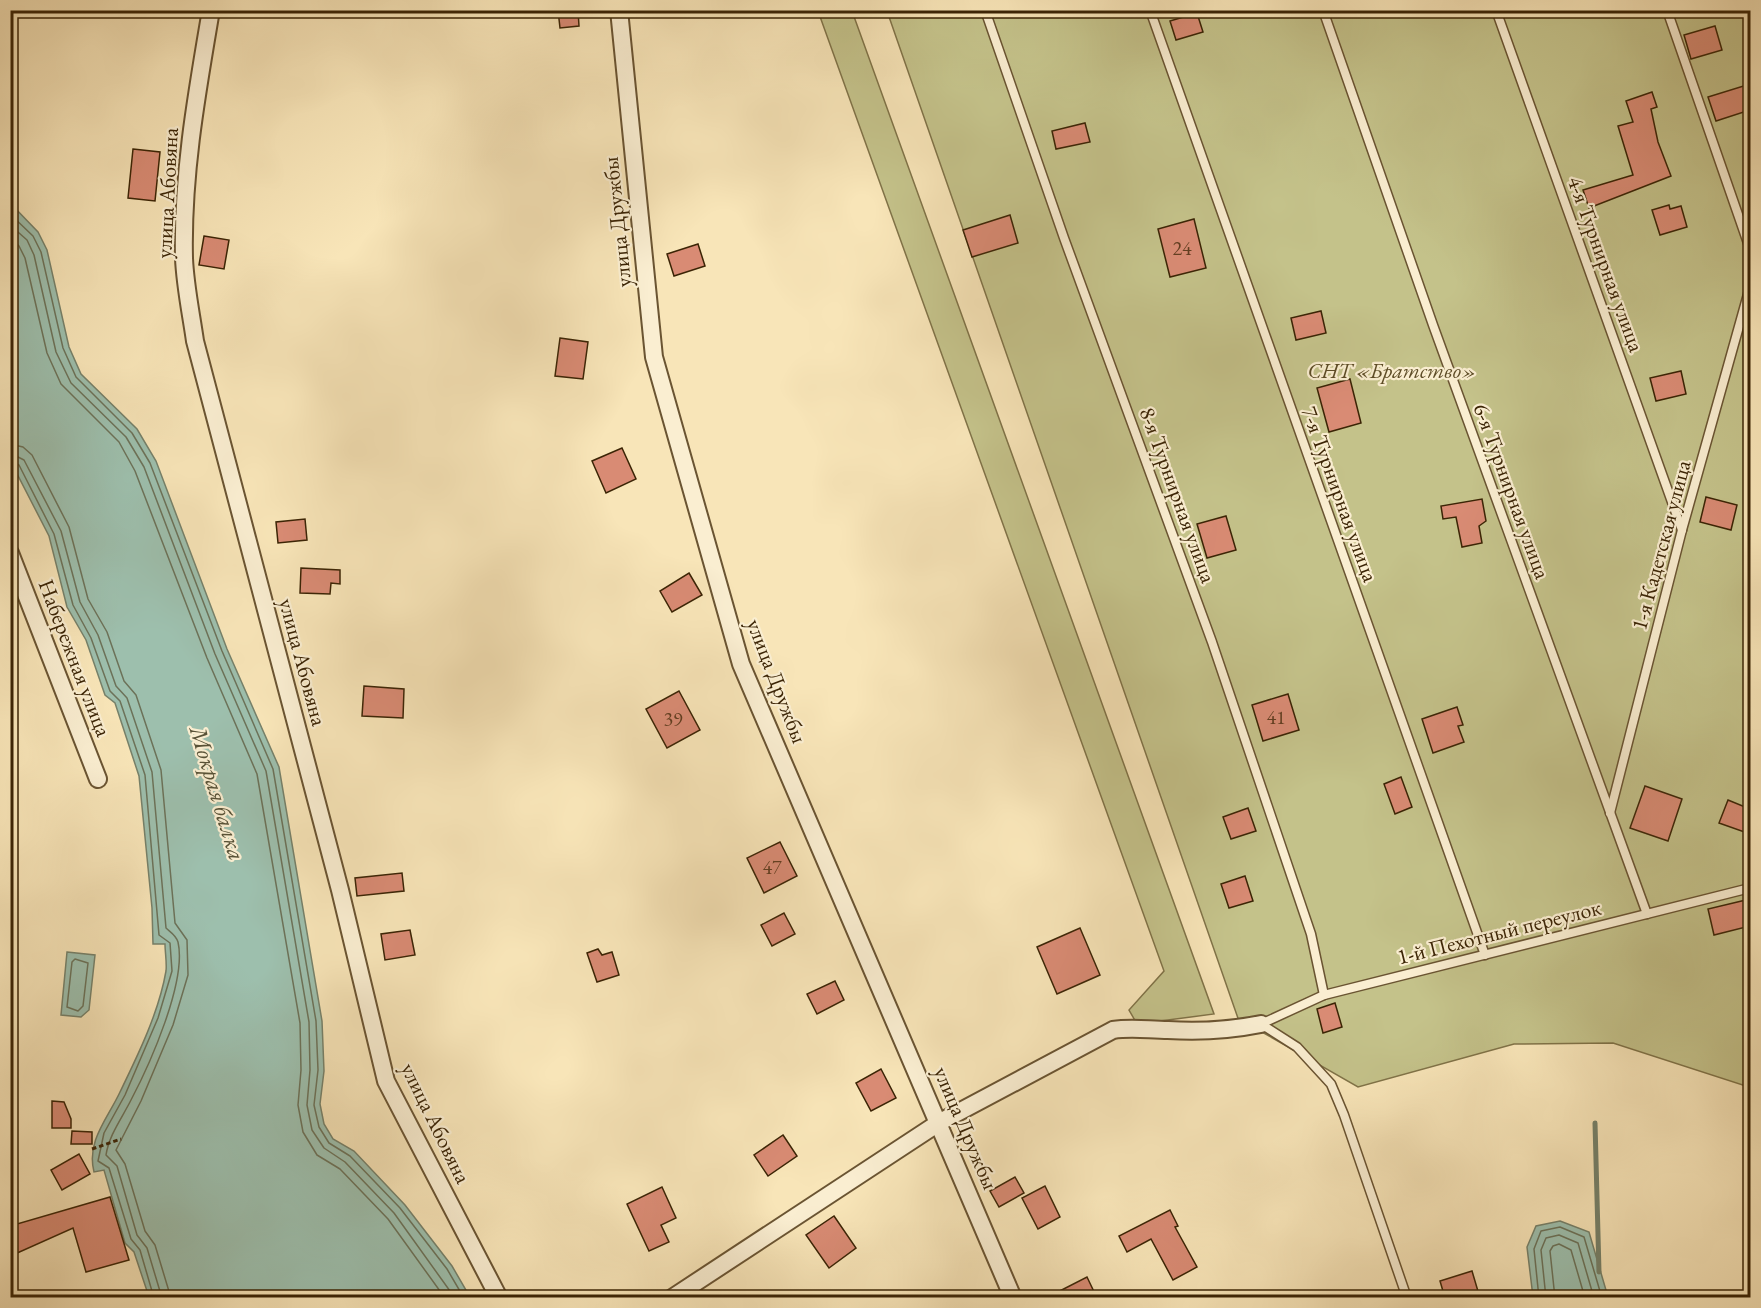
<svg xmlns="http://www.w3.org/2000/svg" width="1761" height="1308" viewBox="0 0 1761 1308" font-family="'EB Garamond',serif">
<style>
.green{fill:#c4c28a;stroke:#807348;stroke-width:1.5}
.water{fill:#9dbfad;stroke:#76816a;stroke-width:1.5}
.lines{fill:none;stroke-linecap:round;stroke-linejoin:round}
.shore{stroke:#6c7259;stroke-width:1.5}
.stream{stroke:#76816a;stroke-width:5}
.building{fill:#d98b74;stroke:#3b2405;stroke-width:1.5}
.lane-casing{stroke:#6a5432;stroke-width:11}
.street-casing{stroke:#6a5432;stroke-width:20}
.path{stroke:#3b2405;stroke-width:3;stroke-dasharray:4.5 3;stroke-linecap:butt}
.lane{stroke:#faeed1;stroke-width:8}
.street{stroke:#faeed1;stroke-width:16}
.labels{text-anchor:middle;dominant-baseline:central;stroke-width:4.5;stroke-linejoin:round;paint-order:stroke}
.number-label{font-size:20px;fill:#623e21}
.street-label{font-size:22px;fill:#3b2405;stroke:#faeed1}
.park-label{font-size:22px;font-style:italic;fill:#5d4c26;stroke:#faeed1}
.water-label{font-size:24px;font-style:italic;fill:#585237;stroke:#faeed1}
</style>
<rect width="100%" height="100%" fill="#f8e5b8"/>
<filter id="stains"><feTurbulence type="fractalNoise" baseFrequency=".00333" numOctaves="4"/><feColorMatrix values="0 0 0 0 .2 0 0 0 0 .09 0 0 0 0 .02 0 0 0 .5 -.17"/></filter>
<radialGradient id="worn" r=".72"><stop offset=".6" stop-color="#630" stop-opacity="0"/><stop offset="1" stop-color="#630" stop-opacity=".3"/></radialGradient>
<!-- green -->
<g class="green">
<polygon points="818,11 852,11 1214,1014 1137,1024 1129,1010 1164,971"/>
<polygon points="887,11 1750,11 1750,1270 1746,1086 1613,1043 1514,1044 1358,1087 1262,1032 1240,1024"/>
</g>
<!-- water -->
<g class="water">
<path d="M11 204 38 232 47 250 69 347 81 374 137 429 156 461 227 649 279 767 322 1021 324 1071 320 1104 324 1124 333 1139 354 1151 405 1205 452 1266 470 1297H149L134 1252 125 1243 104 1170 94 1172C86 1141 108 1118 120 1092 138 1055 159 1012 166 971 167 963 165 952 165 944H153L152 908 139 776 115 703 105 695 86 640 67 607 49 536 11 462Z"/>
<polygon points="67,952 95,955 89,1010 81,1017 61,1015"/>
<polygon points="1560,1221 1589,1232 1608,1297 1533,1297 1527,1247 1536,1226"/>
</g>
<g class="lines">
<!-- shore -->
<g class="shore">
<polyline points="10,214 33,236 41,252 63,348 76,377 132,433 150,463 222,651 273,769 316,1021 318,1070 314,1105 319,1127 329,1143 350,1156 400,1208 447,1269 464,1298"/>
<polyline points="10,225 27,240 34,255 56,352 71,383 126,437 144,467 215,654 266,771 309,1022 310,1070 307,1105 312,1130 324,1148 345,1162 394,1213 455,1298"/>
<polyline points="10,237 19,246 25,258 47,353 61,384 119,442 135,471 207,658 257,774 300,1023 301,1070 298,1105 303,1132 317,1155 340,1169 388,1219 445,1298"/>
<polyline points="10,444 23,447 32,455 69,527 88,599 107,632 124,681 136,695 161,770 175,923 187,940 188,975 173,1025 141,1101 116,1150 125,1164 145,1231 155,1245 171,1298"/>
<path d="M10 453 24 460 61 531 80 602 98 635 116 686 127 698 152 772 166 928C170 932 176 935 178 942 187 981 150 1064 131 1100 122 1118 109 1135 106 1155L117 1166 137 1235 147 1248 162 1298"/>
<polyline points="10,461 19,465 54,534 73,605 91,638 110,691 120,701 145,775 159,935 170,943 172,971 158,1018 125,1095 104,1133 98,1161 109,1168 131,1239 140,1250 154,1298"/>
<polygon points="75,959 88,963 83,1006 78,1011 67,1007 72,962"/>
<polyline points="1539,1298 1534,1249 1541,1231 1560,1227 1584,1237 1602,1298"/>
<polyline points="1546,1298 1541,1250 1546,1238 1559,1235 1578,1243 1594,1298"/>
<polyline points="1555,1298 1550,1251 1553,1246 1559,1244 1571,1250 1585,1298"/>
</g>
<!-- stream -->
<polyline class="stream" points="1595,1123 1599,1272"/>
</g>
<!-- building -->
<g class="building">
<polygon points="558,10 578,10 579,26 560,28"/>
<polygon points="1197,13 1203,32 1176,40 1170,21"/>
<polygon points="1715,26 1722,50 1691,59 1684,35"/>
<polygon points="1750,84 1750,110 1716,121 1708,97"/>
<polygon points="1652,92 1657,107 1651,109 1658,142 1671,176 1589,208 1583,190 1633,175 1618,126 1633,122 1626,101"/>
<polygon points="1085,123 1090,142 1056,149 1052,131"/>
<polygon points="133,149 160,152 155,201 128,198"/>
<polygon points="1669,205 1670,209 1681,206 1687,227 1660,235 1652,210"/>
<polygon points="1010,215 1018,243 972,257 963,230"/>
<polygon points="1194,219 1206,268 1170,277 1158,229"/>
<polygon points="204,236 229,240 224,269 199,265"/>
<polygon points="698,244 705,266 674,276 667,254"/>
<polygon points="1321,311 1326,333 1296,340 1291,318"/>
<polygon points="560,338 588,342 583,379 555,376"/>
<polygon points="1681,371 1686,394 1656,401 1650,378"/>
<polygon points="1350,379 1361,423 1329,432 1317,388"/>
<polygon points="622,448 636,479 606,493 592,461"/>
<polygon points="1706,497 1737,505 1731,530 1700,522"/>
<polygon points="1482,499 1486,521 1479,526 1482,543 1462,547 1456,517 1443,519 1441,506"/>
<polygon points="1226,516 1236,550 1207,558 1197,524"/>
<polygon points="305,519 307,540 278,543 276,522"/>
<polygon points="301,568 340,570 340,584 331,583 330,594 300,593"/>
<polygon points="689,573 702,595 672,612 660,591"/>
<polygon points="364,686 404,689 403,718 362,716"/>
<polygon points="679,691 700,730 667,748 646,709"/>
<polygon points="1288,694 1299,730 1263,741 1252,705"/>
<polygon points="1457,707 1463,725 1458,726 1464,742 1433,753 1422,719"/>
<polygon points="1401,777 1412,807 1395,814 1384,784"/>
<polygon points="1645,786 1682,799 1668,841 1630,828"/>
<polygon points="1728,800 1750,809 1750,834 1719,823"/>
<polygon points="1248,808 1256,831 1231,839 1223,817"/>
<polygon points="780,842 797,876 764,893 747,858"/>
<polygon points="402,873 404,891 357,896 355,878"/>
<polygon points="1245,876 1253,901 1229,908 1221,884"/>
<polygon points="1750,899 1750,926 1714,935 1708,909"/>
<polygon points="784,913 795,934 772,946 761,925"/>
<polygon points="1080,928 1100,975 1057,994 1037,947"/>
<polygon points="410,930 415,955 385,960 381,934"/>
<polygon points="598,949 602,955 612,952 619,975 597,982 587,953"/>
<polygon points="835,981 844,1000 817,1014 807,994"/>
<polygon points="1335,1003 1342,1027 1323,1033 1317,1009"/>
<polygon points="881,1069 896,1098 871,1111 856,1083"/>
<polygon points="52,1101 64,1102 71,1119 71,1128 52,1128"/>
<polygon points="72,1131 92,1132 92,1144 71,1144"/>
<polygon points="783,1135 797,1156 768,1176 754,1155"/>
<polygon points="79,1154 90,1174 62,1190 51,1170"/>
<polygon points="1015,1177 1024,1193 999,1207 990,1191"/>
<polygon points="1045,1186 1060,1217 1038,1229 1022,1198"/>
<polygon points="662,1187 676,1218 661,1225 669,1242 649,1251 627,1204"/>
<polygon points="110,1197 129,1260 86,1272 73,1228 15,1254 10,1244 10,1226"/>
<polygon points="1170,1210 1178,1226 1175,1227 1197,1267 1173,1280 1151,1239 1127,1252 1119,1236"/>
<polygon points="834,1216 856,1248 829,1268 806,1235"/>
<polygon points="1472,1271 1480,1298 1445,1298 1440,1281"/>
<polygon points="1087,1277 1097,1298 1046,1298"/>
</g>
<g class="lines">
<defs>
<g id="lane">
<polyline points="985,10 1064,238 1212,642 1311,934 1324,995"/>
<polyline points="1150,10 1485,955"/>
<polyline points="1323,10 1433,325 1647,914"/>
<polyline points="1496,10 1682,530"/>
<polyline points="1667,10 1750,249"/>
<polyline points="1610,813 1682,530 1750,287"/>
<polyline points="1261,1024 1324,995 1750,888"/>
<polyline points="1261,1024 1297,1047 1331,1084 1344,1115 1407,1298"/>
</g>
<g id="street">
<path d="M211 10C197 92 182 175 184 258 185 285 191 313 195 341L340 890 386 1081 499 1298"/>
<polyline points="619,10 654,357 741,664 1013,1298"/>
<polyline points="10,553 98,779"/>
<path d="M672 1298 940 1122 1113 1030C1132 1027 1149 1030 1168 1030 1199 1032 1231 1030 1261 1024"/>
</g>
</defs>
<!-- lane casing -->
<use href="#lane" class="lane-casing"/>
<!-- street casing -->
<use href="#street" class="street-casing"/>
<!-- path -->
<polyline class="path" points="92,1149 121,1139"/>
<!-- lane -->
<use href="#lane" class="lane"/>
<!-- street -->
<use href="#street" class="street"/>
</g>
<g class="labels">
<!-- number labels -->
<g class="number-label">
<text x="1182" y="248">24</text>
<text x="1276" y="717">41</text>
<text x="673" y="719">39</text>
<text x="772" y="867">47</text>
</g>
<!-- street labels -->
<g class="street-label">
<text transform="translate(167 193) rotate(-87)">улица Абовяна</text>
<text transform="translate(617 222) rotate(-96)">улица Дружбы</text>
<text transform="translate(1606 264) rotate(70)">4-я Турнирная улица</text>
<text transform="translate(1512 491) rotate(70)">6-я Турнирная улица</text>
<text transform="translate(1340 494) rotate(70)">7-я Турнирная улица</text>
<text transform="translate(1178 495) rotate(70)">8-я Турнирная улица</text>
<text transform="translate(1661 545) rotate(-75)">1-я Кадетская улица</text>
<text transform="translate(75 658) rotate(69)">Набережная улица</text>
<text transform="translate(303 662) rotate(75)">улица Абовяна</text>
<text transform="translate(777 681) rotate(69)">улица Дружбы</text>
<text transform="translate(1499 932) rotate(-14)">1-й Пехотный переулок</text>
<text transform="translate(436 1123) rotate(64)">улица Абовяна</text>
<text transform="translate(966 1128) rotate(67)">улица Дружбы</text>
</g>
<!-- park labels -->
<g class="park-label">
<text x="1392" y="370">СНТ «Братство»</text>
</g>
<!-- water labels -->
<g class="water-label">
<text transform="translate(218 793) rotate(73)">Мокрая балка</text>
</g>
</g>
<!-- margin -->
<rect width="1761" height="1308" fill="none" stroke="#f8e5b8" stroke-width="36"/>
<rect x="12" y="12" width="1737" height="1284" fill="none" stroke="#3b2405" stroke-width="3"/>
<rect x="18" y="18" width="1725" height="1272" fill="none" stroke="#3b2405" stroke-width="1.5"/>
<rect width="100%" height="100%" filter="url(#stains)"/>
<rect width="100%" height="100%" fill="url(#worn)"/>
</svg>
